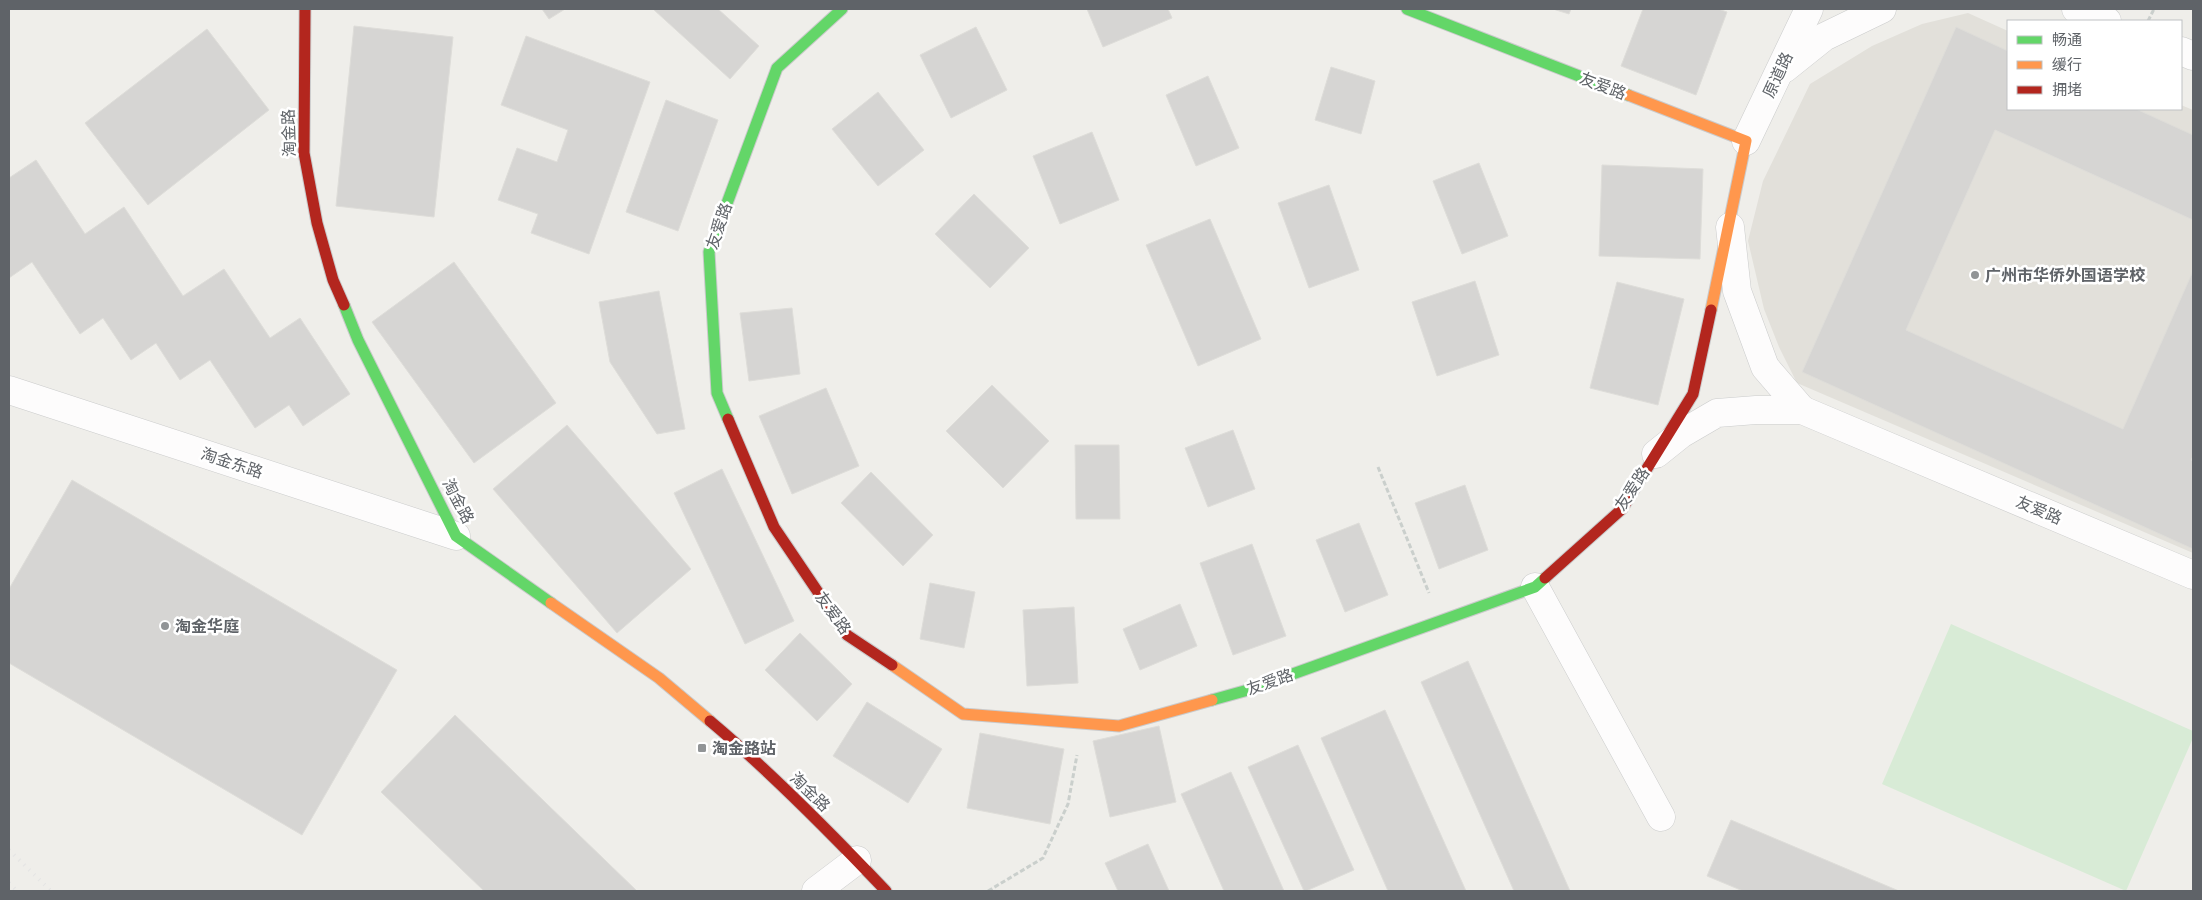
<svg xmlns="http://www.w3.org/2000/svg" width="2202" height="900" viewBox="0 0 2202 900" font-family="'DejaVu Sans','Noto Sans SC',sans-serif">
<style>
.education{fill:#e2e0da}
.green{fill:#d8ebd6}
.building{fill:#d6d5d3;stroke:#deddd9}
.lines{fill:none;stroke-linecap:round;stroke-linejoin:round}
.street-casing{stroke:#cbcccc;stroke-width:29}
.fast-casing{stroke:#cacacb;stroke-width:13}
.slow-casing{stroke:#cacacb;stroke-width:13}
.jam-casing{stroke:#cacacb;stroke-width:13}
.path{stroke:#cacfcc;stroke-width:3;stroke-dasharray:5 2.5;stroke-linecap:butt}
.street{stroke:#fdfcfc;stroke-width:28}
.fast{stroke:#63d668;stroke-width:11}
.slow{stroke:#ff974d;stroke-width:11}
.jam{stroke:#b3261e;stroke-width:11}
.rail{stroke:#e4e4e4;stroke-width:4;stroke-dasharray:1 6;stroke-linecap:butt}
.poi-dot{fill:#919496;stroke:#fff;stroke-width:2}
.labels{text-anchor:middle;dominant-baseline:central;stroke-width:5;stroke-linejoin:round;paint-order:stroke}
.street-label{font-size:16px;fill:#5f6368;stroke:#fff}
.poi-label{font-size:16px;font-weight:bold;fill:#5f6368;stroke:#fff;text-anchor:start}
</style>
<rect width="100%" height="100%" fill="#efeeea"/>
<!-- education -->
<polygon class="education" points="1968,13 2008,31 2008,109 2181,109 2181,105 2193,110 2193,553 1797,383 1779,347 1764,309 1748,241 1763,181 1810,84 1872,46 1922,24"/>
<!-- green -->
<polygon class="green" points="1951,624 2193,731 2193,738 2126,891 1882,784"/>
<!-- building -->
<g class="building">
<polygon points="542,9 565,9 549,19"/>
<polygon points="653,9 718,9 759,46 730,79"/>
<polygon points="1087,9 1168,9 1172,18 1103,47"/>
<polygon points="1553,9 1571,9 1569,14"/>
<polygon points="1643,9 1718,9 1727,12 1696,95 1621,66"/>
<polygon points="354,26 453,37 434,217 336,206"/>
<polygon points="976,27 1007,90 951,118 920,55"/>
<polygon points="1956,27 2008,51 2008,109 2136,109 2193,135 2193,220 1995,130 1906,330 2123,429 2193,271 2193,456 2191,460 2193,461 2193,549 1802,372"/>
<polygon points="207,29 269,110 148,205 85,123"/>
<polygon points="526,36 650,82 589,254 531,233 538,214 498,200 517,148 557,162 568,130 501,105"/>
<polygon points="1331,67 1375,81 1361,134 1315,120"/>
<polygon points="1208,76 1239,148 1196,166 1166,95"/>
<polygon points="878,92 924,150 878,186 832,129"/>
<polygon points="666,100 718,120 678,231 626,212"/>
<polygon points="1092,132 1119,200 1060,224 1033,156"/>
<polygon points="36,160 85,234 124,207 183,296 224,269 270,338 300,318 350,394 303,426 289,405 255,428 210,360 180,380 156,343 131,360 103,318 80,334 32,262 9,278 9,178"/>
<polygon points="1479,163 1508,236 1462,254 1433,181"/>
<polygon points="1602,165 1703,169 1700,259 1599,256"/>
<polygon points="1329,185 1359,270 1309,288 1278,203"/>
<polygon points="974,194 1029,248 990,288 935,234"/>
<polygon points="1210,219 1261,339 1198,366 1146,245"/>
<polygon points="454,262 556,403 474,463 372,322"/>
<polygon points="1475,281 1499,355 1437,376 1412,302"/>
<polygon points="1617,282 1684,299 1658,405 1590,388"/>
<polygon points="659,291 685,429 657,434 610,362 599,302"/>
<polygon points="792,308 800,374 749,381 740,313"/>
<polygon points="992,385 1049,441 1003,488 946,431"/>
<polygon points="826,388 859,466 792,494 759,416"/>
<polygon points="567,425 691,569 617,633 493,489"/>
<polygon points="1233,430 1255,489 1208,507 1185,448"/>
<polygon points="1075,445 1119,445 1120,519 1076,519"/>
<polygon points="722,469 794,621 745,644 674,493"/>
<polygon points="871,472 933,535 903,566 841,503"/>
<polygon points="72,480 397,670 302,835 9,663 9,589"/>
<polygon points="1465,485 1488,550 1439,569 1415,503"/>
<polygon points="1359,523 1388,595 1345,612 1316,540"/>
<polygon points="1252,544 1286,636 1233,655 1200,563"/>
<polygon points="930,583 975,592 964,648 920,639"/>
<polygon points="1180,604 1197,646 1140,670 1123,629"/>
<polygon points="1074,607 1078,683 1027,686 1023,610"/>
<polygon points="800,633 852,684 817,721 765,670"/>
<polygon points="1468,661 1570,891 1514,891 1421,682"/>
<polygon points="867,702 942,749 908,803 833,756"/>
<polygon points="1385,710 1466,891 1388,891 1321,738"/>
<polygon points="455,715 637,891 484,891 381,792"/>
<polygon points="1159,726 1176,802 1110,817 1093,741"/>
<polygon points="980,733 1064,749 1050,824 967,808"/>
<polygon points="1298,745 1354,870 1306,891 1304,891 1248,767"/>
<polygon points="1231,772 1284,891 1224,891 1181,794"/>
<polygon points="1731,820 1899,891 1743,891 1707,876"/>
<polygon points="1148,844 1169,891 1118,891 1105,863"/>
</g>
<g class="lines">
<defs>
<g id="street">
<polyline points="2076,9 2107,21"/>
<polyline points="2181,51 2193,56"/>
<polyline points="1784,69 1824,37 1882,9"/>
<polyline points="1746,141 1809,9"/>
<polyline points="1730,227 1737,291 1765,367 1802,410"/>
<polyline points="9,390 456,536"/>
<polyline points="1656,454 1681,434 1717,413 1756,410 1802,410 2193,575"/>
<polyline points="1535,587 1661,817"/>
<polyline points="816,891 857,860"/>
</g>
<g id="fast">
<polyline points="1407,9 1628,95"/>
<polyline points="344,305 358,340 456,536 551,603"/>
<polyline points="728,419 717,393 709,252 777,68 842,9"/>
<polyline points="1212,700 1248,690 1535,587 1545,578"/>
</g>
<g id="slow">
<polyline points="1628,95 1746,141 1711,310"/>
<polyline points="551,603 659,678 710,721"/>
<polyline points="892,665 963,714 1119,726 1212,700"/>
</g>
<g id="jam">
<polyline points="305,9 304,153 317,223 333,280 344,305"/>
<polyline points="728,419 774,527 847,635 892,665"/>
<polyline points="1545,578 1622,509 1693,394 1711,310"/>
<path d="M710 721C772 773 830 832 886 891"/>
</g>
</defs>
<!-- street casing -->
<use href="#street" class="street-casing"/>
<!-- fast casing -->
<use href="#fast" class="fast-casing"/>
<!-- slow casing -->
<use href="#slow" class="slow-casing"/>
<!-- jam casing -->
<use href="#jam" class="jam-casing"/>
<!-- path -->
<g class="path">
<polyline points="2148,21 2154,9"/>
<polyline points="1378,467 1429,593"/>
<polyline points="988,891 1043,858 1068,804 1077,755"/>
</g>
<!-- street -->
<use href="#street" class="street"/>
<!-- fast -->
<use href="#fast" class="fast"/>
<!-- slow -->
<use href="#slow" class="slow"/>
<!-- jam -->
<use href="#jam" class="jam"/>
<!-- rail -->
<g class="rail">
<polyline points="9,850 51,891"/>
<polyline points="9,883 17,891"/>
</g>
</g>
<!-- markers -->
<g class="poi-dot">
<circle cx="1975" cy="275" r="5"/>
<circle cx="165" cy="626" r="5"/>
<rect x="697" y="743" width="10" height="10" rx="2.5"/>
</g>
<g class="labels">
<!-- street labels -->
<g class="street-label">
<text transform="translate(1778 75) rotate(-65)">原道路</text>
<text transform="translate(1603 86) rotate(21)">友爱路</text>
<text transform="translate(289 133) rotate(-92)">淘金路</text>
<text transform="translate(719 226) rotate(-71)">友爱路</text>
<text transform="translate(232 463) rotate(18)">淘金东路</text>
<text transform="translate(1632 489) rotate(-56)">友爱路</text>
<text transform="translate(458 501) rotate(62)">淘金路</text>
<text transform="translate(2039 510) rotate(23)">友爱路</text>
<text transform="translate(833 613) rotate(54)">友爱路</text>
<text transform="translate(1270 682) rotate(-19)">友爱路</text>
<text transform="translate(810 792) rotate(44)">淘金路</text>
</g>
<!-- poi labels -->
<g class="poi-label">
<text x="1985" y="275">广州市华侨外国语学校</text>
<text x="175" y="626">淘金华庭</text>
<text x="712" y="748">淘金路站</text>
</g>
</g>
<!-- border -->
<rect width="2202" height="900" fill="none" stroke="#5f6368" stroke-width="20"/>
<!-- legend -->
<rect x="2007" y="20" width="175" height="90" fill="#ffffff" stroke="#bfc1c3"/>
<rect x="2017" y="36" width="25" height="8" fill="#63d668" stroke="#bfc1c3"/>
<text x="2052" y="45" font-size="15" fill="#5f6368">畅通</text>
<rect x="2017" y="61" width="25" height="8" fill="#ff974d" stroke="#bfc1c3"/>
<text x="2052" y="70" font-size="15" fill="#5f6368">缓行</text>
<rect x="2017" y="86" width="25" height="8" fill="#b3261e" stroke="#bfc1c3"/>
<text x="2052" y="95" font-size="15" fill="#5f6368">拥堵</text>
</svg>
